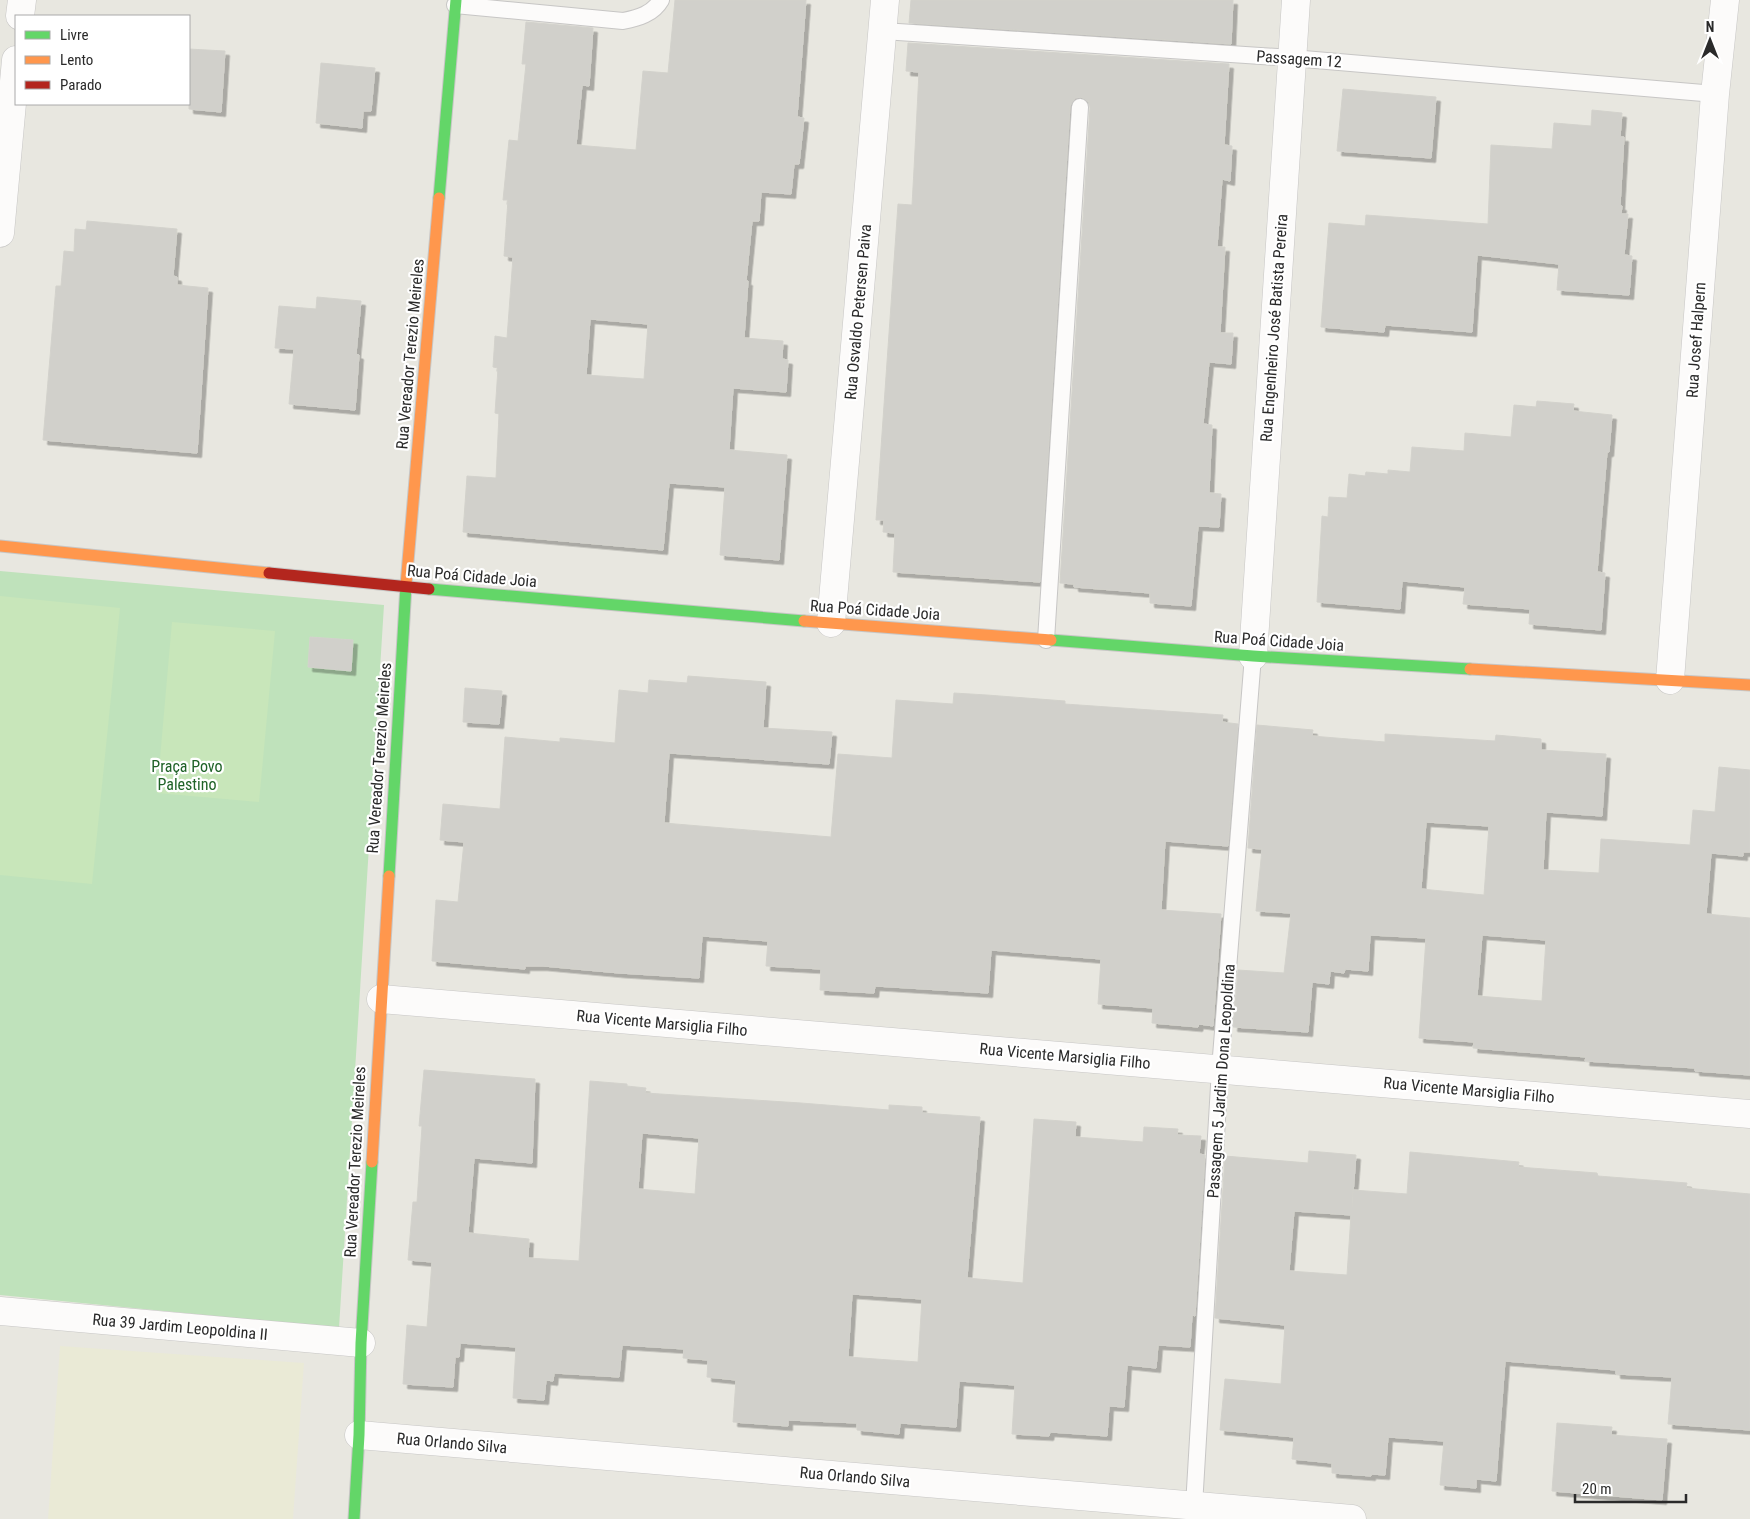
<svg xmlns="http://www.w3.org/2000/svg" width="1750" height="1519" viewBox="0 0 1750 1519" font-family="'Roboto Condensed',sans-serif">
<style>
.education{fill:#eaead6}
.green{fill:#bfe2bb}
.pitch{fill:#c8e6ba}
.building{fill:#d1d0cb;stroke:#d3d2cc;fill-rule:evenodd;filter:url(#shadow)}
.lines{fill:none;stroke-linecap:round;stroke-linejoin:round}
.lane-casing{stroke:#c7c6c5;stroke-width:18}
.street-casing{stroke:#c7c6c5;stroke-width:29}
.fast-casing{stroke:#c7c6c5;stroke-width:13}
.slow-casing{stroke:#c7c6c5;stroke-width:13}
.jam-casing{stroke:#c7c6c5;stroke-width:13}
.lane{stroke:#fcfbfa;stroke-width:16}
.street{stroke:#fcfbfa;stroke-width:28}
.fast{stroke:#63d668;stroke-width:11}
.slow{stroke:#ff974d;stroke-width:11}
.jam{stroke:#b3261e;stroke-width:11}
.labels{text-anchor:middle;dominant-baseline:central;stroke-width:4.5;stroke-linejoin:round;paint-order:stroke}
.street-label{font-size:16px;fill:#2a2a2a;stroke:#fff}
.park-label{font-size:16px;fill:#1f6227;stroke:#fff}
</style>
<defs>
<filter id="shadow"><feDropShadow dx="4.5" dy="4.5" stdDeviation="0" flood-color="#0004"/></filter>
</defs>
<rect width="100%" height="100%" fill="#e8e7e0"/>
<!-- education -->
<polygon class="education" points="60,1346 304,1363 293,1519 48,1519"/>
<!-- green -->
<polygon class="green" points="0,571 384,605 339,1328 0,1295"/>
<!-- pitch -->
<g class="pitch">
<polygon points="0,596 120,608 92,884 0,875"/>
<polygon points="172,622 275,631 259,802 157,793"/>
</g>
<!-- building -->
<g class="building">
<path d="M675 0H806L797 117 804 118 799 164H794L791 194 761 192 759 221H752L746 281H748L744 338 783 341 782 359 788 360 786 392 733 388 729 450 787 455 779 560 720 555 725 487 669 483 663 550 463 532 467 476 496 478 499 414 495 413 498 368 493 367 495 336 507 338 513 257 504 256 508 200H503L509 140 518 141 526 64H522L526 22 593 28 589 86 582 85 576 145 636 150 643 71 668 73ZM590 319 648 324 644 379 586 375Z"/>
<polygon points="911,0 1233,0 1231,44 909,23"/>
<polygon points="908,43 1229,64 1224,145 1232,146 1230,181 1222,179 1217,247 1225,247 1220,333 1233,333 1232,349 1231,364 1209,362 1203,424 1212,425 1209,493 1221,494 1219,527 1198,526 1191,606 1150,603 1150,593 1074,587 1074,584 1060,583 1090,108 1089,102 1081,97 1075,98 1070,106 1040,582 893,572 895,533 883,532 884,520 876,520 898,204 912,205 914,169 919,72 906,71"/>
<polygon points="189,49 225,51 221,112 189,109"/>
<polygon points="321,63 375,68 371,111 363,111 362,128 316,123"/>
<polygon points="1343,89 1436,97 1431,158 1337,151"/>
<polygon points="1592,110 1622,113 1620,137 1624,137 1620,206 1622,206 1621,214 1628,214 1624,255 1632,256 1629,295 1557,290 1559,264 1477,255 1472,332 1385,325 1384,332 1321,327 1329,223 1365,226 1366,215 1488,224 1491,145 1552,149 1554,123 1591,126"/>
<polygon points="87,221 177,229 173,276 177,277 177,285 208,288 197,453 43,440 56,286 61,286 64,251 74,252 75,229 86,230"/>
<polygon points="317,297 361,301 356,354 359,355 355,410 289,404 294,349 275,348 279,306 316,309"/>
<polygon points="1537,401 1574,404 1573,411 1612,415 1609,452 1607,452 1597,572 1605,573 1601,630 1529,624 1530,609 1463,604 1465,587 1402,581 1400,609 1317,602 1322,516 1328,517 1329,497 1347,498 1349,474 1365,476 1366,472 1388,474 1388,470 1410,472 1412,447 1464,451 1465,433 1511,437 1514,405 1536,407"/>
<polygon points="310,637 353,640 351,671 308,667"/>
<polygon points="688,676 766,682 763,728 832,732 829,764 669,753 664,823 831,837 838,754 892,758 896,700 953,704 954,693 987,695 1065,701 1065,704 1223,715 1222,722 1238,724 1228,846 1165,841 1161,910 1221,914 1213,1026 1199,1024 1198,1027 1152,1023 1153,1008 1098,1004 1101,959 991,950 988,993 875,986 874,993 820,990 821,969 766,966 768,941 702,936 699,978 619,973 543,966 525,966 525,969 432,961 436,900 458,902 464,842 440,840 443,804 500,809 505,737 560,742 560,738 615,743 619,690 648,693 649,680 687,683"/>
<polygon points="465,688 502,691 499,724 463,722"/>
<path d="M1257 725 1313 730 1312 736 1385 742V734L1495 741 1496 735 1541 739V750L1606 754 1602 816 1546 812 1543 870 1599 873 1601 839 1690 845 1693 810 1715 812 1719 767 1750 770V852H1743V856L1711 853 1706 914 1750 918V1075L1695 1071V1068L1585 1061 1586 1057 1473 1048 1474 1042 1419 1038 1426 938 1370 935 1368 971 1345 969 1344 973 1330 971 1329 984 1312 982 1308 1032 1233 1027 1238 970 1284 973 1291 913 1256 911 1262 849 1248 848ZM1426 822 1489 826 1484 895 1421 889ZM1482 935 1546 940 1542 1001 1477 996Z"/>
<path d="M424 1070 535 1079 532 1163 474 1158 468 1233 529 1239 528 1258 579 1261 590 1081 627 1084V1086L646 1088 645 1093 801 1103 889 1110V1105L922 1107V1113L980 1117 967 1278 1023 1283 1034 1119 1076 1122 1075 1137 1143 1142 1144 1127 1178 1129 1177 1135 1201 1136 1199 1154 1205 1155 1195 1316 1192 1315 1190 1347 1158 1345 1156 1368 1127 1365 1124 1407 1109 1406 1107 1436 1050 1432 1049 1436 1012 1434 1015 1385 959 1381 956 1427 900 1423 899 1434 857 1430V1423L788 1420V1426L733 1422 736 1380 707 1377 708 1360 683 1358 684 1349 622 1345 619 1377 554 1373 553 1381 546 1380 544 1400 513 1398 516 1347 460 1343 459 1357H455L453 1387 403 1384 407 1325 427 1327 432 1262 408 1260 413 1202H417L422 1126H419ZM642 1133 699 1138 695 1194 638 1189ZM852 1294 922 1299 918 1362 848 1357Z"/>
<path d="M1309 1151 1356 1155 1352 1207 1353 1190 1407 1194 1410 1152 1519 1162 1518 1167 1597 1173 1598 1176 1687 1183 1686 1188 1750 1194V1430L1668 1424 1672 1377 1616 1374V1370L1505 1361 1496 1481 1476 1479V1488L1440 1485 1444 1441 1388 1437 1385 1475 1371 1474V1476L1332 1473V1463L1292 1459 1294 1437 1220 1430 1225 1379 1281 1384 1285 1325 1215 1318 1225 1156 1308 1163ZM1294 1211 1351 1215 1347 1275 1289 1271Z"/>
<polygon points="1557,1423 1612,1427 1611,1435 1667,1439 1662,1500 1552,1491"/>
</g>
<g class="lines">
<defs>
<g id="lane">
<path d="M455 5 623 21C638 18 653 14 661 0"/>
<polyline points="883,31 1292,58 1715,94"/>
<polyline points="1046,640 1080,107"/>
<polyline points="1194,1506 1220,1069 1253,656"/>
</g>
<g id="street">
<polyline points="20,16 22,0"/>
<polyline points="0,233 16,60"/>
<polyline points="831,623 885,0"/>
<polyline points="1253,656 1296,0"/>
<polyline points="1670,680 1715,94 1725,0"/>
<polyline points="381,999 1750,1114"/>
<polyline points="0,1311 361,1343"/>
<polyline points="359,1435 1352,1519"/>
</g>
<g id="fast">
<polyline points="439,198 456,0"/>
<polyline points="429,589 804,621"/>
<polyline points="1051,640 1253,656 1470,669"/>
<polyline points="389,876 406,585"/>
<polyline points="354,1519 359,1435 361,1343 372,1162"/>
</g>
<g id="slow">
<polyline points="0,546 269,573"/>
<polyline points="406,585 439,198"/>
<polyline points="804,621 1051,640"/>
<polyline points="1470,669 1750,685"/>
<polyline points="372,1162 389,876"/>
</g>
<polyline id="jam" points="269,573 429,589"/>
</defs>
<!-- lane casing -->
<use href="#lane" class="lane-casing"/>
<!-- street casing -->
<use href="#street" class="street-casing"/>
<!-- fast casing -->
<use href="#fast" class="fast-casing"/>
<!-- slow casing -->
<use href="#slow" class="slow-casing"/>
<!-- jam casing -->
<use href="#jam" class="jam-casing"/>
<!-- lane -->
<use href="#lane" class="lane"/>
<!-- street -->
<use href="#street" class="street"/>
<!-- fast -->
<use href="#fast" class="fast"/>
<!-- slow -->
<use href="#slow" class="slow"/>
<!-- jam -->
<use href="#jam" class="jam"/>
</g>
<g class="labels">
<!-- street labels -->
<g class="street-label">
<text transform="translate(1299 59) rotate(4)">Passagem 12</text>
<text transform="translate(858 312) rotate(-85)">Rua Osvaldo Petersen Paiva</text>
<text transform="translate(1274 328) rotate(-86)">Rua Engenheiro José Batista Pereira</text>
<text transform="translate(1696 340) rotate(-86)">Rua Josef Halpern</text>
<text transform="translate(410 354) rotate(-85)">Rua Vereador Terezio Meireles</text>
<text transform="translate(472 576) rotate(5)">Rua Poá Cidade Joia</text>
<text transform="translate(875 610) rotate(4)">Rua Poá Cidade Joia</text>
<text transform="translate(1279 641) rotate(4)">Rua Poá Cidade Joia</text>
<text transform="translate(379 758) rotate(-86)">Rua Vereador Terezio Meireles</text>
<text transform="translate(662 1023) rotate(5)">Rua Vicente Marsiglia Filho</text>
<text transform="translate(1065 1056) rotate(5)">Rua Vicente Marsiglia Filho</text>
<text transform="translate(1221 1081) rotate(-86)">Passagem 5 Jardim Dona Leopoldina</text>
<text transform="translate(1469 1090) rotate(5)">Rua Vicente Marsiglia Filho</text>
<text transform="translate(355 1162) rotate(-87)">Rua Vereador Terezio Meireles</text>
<text transform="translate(180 1327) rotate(5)">Rua 39 Jardim Leopoldina II</text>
<text transform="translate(452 1443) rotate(5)">Rua Orlando Silva</text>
<text transform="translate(855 1477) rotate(5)">Rua Orlando Silva</text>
</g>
<!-- park labels -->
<g class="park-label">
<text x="187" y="766">Praça Povo<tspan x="187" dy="18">Palestino</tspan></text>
</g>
</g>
<!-- legend -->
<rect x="15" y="15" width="175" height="90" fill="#ffffff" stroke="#aaaaaa"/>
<rect x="25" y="31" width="25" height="8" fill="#63d668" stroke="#aaaaaa"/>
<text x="60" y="40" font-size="15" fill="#2a2a2a">Livre</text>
<rect x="25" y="56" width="25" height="8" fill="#ff974d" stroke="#aaaaaa"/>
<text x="60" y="65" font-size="15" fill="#2a2a2a">Lento</text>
<rect x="25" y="81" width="25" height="8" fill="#b3261e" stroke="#aaaaaa"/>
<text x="60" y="90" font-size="15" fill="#2a2a2a">Parado</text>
<!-- north arrow -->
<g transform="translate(1710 40)" stroke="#ffffff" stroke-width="4" paint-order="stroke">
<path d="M0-4L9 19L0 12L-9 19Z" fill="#2a2a2a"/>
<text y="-8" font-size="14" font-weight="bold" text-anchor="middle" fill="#2a2a2a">N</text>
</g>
<!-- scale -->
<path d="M1575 1494v8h111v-8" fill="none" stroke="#2a2a2a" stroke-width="2.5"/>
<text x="1582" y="1494" font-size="15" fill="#2a2a2a" stroke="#ffffff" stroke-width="4" paint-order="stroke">20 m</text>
</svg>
